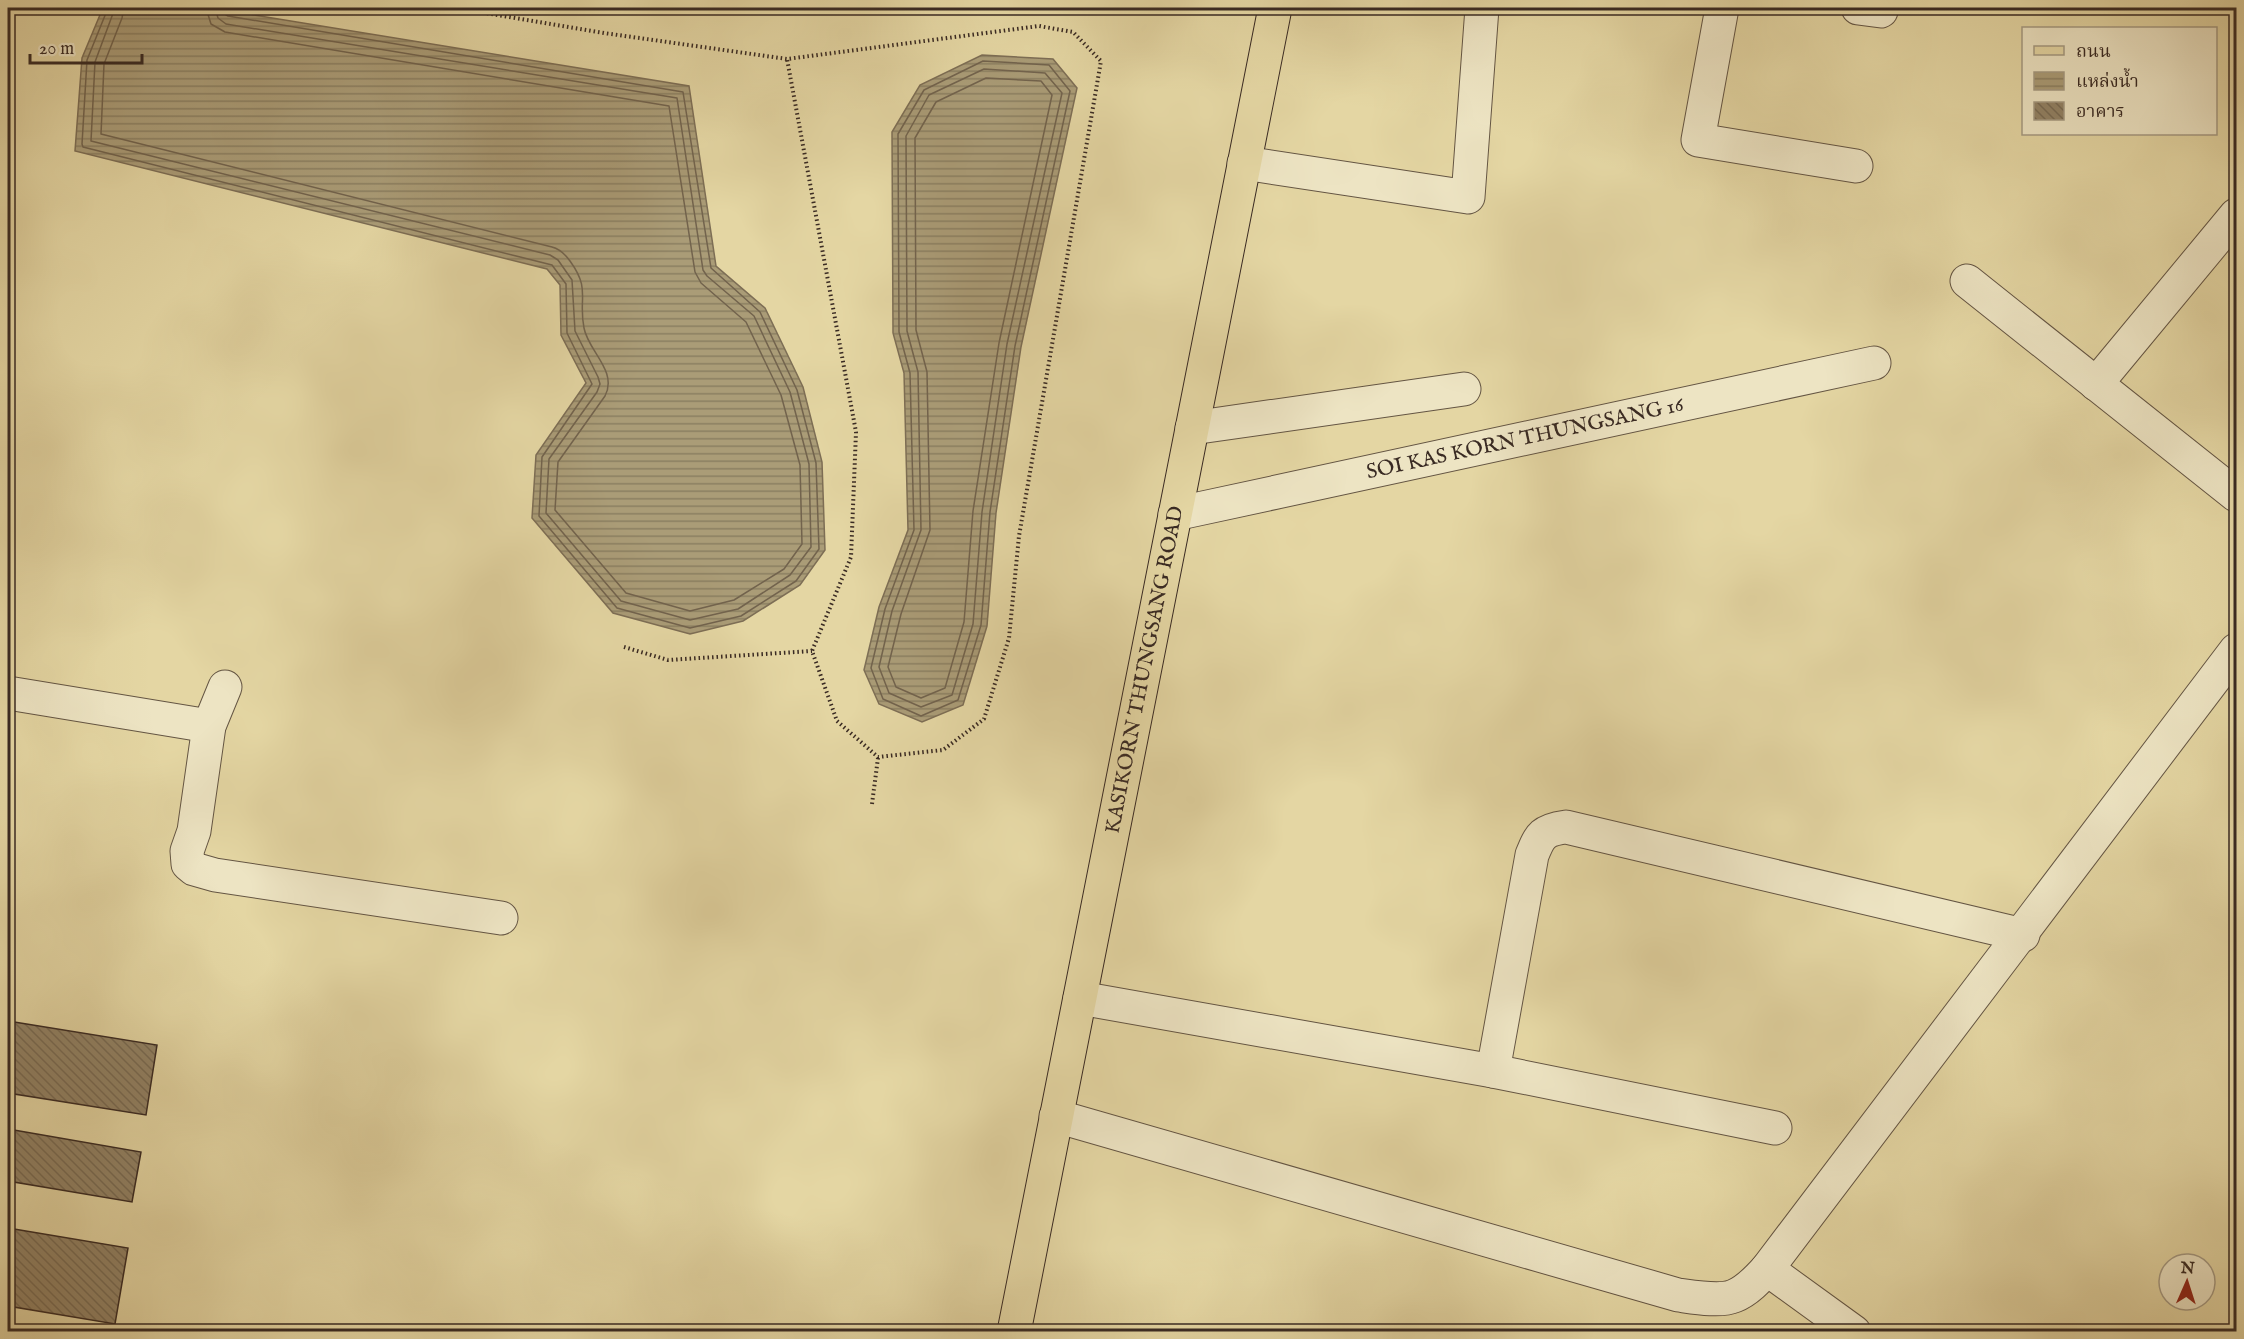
<svg xmlns="http://www.w3.org/2000/svg" width="2244" height="1339" viewBox="0 0 2244 1339" font-family="'IM FELL English','Noto Serif Thai',serif">
<style>
.water{fill:url(#water-rules);stroke:#7d6e55;stroke-width:1.5}
.lines{fill:none;stroke-linecap:round;stroke-linejoin:round}
.shore{stroke:#72634d;stroke-width:1.5}
.building{fill:url(#building-back-hatch);stroke:#392a23;stroke-width:1.5}
.minor-casing{stroke:#645543;stroke-width:35}
.major-casing{stroke:#392a23;stroke-width:35}
.path{stroke:#392a23;stroke-width:4;stroke-dasharray:1.5 3;stroke-linecap:butt}
.minor{stroke:#ede4c3;stroke-width:33}
.major{stroke:#e4d6a3;stroke-width:33}
.labels{text-anchor:middle;dominant-baseline:central;stroke-width:4.5;stroke-linejoin:round;paint-order:stroke}
.street-label{font-size:21px;fill:#392a23;stroke:#ede4c3}
</style>
<defs>
<pattern id="water-rules" width="6" height="5" patternUnits="userSpaceOnUse" patternTransform="scale(1.5)"><rect width="6" height="5" fill="#aa9c77"/><path d="M0 2.5h6" fill="none" stroke="#8b7f61"/></pattern>
<pattern id="building-back-hatch" width="6" height="6" patternUnits="userSpaceOnUse" patternTransform="scale(1.5)"><rect width="6" height="6" fill="#928366"/><path d="M-1 5l2 2M0 0l6 6M5-1l2 2" fill="none" stroke="#786b54"/></pattern>
</defs>
<rect width="100%" height="100%" fill="#e4d6a3"/>
<filter id="stains"><feTurbulence type="fractalNoise" baseFrequency=".00333" numOctaves="4"/><feColorMatrix values="0 0 0 0 .2 0 0 0 0 .09 0 0 0 0 .02 0 0 0 .5 -.17"/></filter>
<radialGradient id="worn" r=".72"><stop offset=".6" stop-color="#630" stop-opacity="0"/><stop offset="1" stop-color="#630" stop-opacity=".3"/></radialGradient>
<!-- water -->
<g class="water">
<polygon points="106,8 211,8 689,86 716,266 765,308 803,387 822,462 825,550 800,585 743,621 690,634 613,613 532,518 536,455 586,383 561,335 560,285 547,269 75,151 82,58 102,10"/>
<polygon points="982,55 1053,59 1077,88 1021,347 996,513 987,626 963,705 922,722 879,704 864,670 879,607 908,530 904,373 893,333 892,132 920,85"/>
</g>
<g class="lines">
<!-- shore -->
<g class="shore">
<polyline points="108,8 87,60 82,144 83,147 552,265 566,284 567,333 592,384 542,457 539,516 617,608 690,628 741,616 796,581 819,549 816,463 797,390 760,312 711,268 683,92 228,16 223,13 222,8"/>
<polyline points="115,8 95,62 91,141 550,255 558,260 572,280 575,331 598,377 600,384 597,392 549,459 546,513 621,601 690,620 738,609 790,575 811,547 809,464 790,392 754,316 707,276 703,270 677,98 226,24 218,18 215,8"/>
<path d="M124 8 122 18 104 64 101 134 552 247C560 249 565 254 570 261 591 290 578 298 584 328 588 351 618 371 605 396L558 462 555 510 626 593 690 611 734 600 784 569 802 544 800 465 781 395 746 322 701 283 695 272 669 106 225 32 211 24 206 8"/>
<polygon points="983,61 1049,65 1070,91 1015,346 990,512 981,625 958,700 921,716 883,699 871,668 885,609 914,530 910,373 899,332 898,134 924,90"/>
<polygon points="984,69 1045,73 1062,93 1007,344 982,512 973,624 952,695 921,707 889,693 879,667 892,611 921,530 918,372 907,331 906,136 929,95"/>
<polygon points="986,78 1041,81 1052,95 999,343 973,511 964,622 945,688 921,698 896,687 888,667 901,614 930,530 927,372 916,330 915,138 936,102"/>
</g>
</g>
<!-- building -->
<g class="building">
<polygon points="8,1021 157,1045 146,1115 8,1093"/>
<polygon points="8,1129 141,1152 132,1202 8,1181"/>
<polygon points="8,1228 128,1248 115,1324 8,1306"/>
</g>
<g class="lines">
<defs>
<g id="minor">
<polyline points="1722,8 1698,140 1856,166"/>
<polyline points="1858,8 1881,11"/>
<polyline points="1244,163 1468,197 1482,8"/>
<polyline points="1967,281 2236,495"/>
<polyline points="2096,384 2236,215"/>
<polyline points="1192,428 1464,389"/>
<path id="s1" d="M1175 514 1874 363"/>
<polyline points="225,687 209,726 194,831 187,851 188,864 194,869 215,875 501,918"/>
<polyline points="8,693 209,726"/>
<polyline points="1080,998 1493,1071 1775,1128"/>
<path d="M1493 1071 1532 855C1540 835 1543 830 1566 827L2023 935"/>
<path d="M1056 1116 1678 1295C1693 1297 1720 1302 1734 1296 1747 1291 1758 1279 1767 1269L2236 650"/>
<polyline points="1767,1269 1854,1332"/>
</g>
<g id="major">
<path id="s2" d="M1014 1332 1275 8"/>
</g>
</defs>
<!-- minor casing -->
<use href="#minor" class="minor-casing"/>
<!-- major casing -->
<use href="#major" class="major-casing"/>
<!-- path -->
<g class="path">
<polyline points="456,8 604,33 787,59 1039,26 1073,32 1101,61 1019,536 1009,638 984,719 943,750 878,757 837,721 812,651 851,557 856,432 787,59"/>
<polyline points="8,33 11,8"/>
<polyline points="624,647 668,660 812,651"/>
<polyline points="872,804 878,758"/>
</g>
<!-- minor -->
<use href="#minor" class="minor"/>
<!-- major -->
<use href="#major" class="major"/>
</g>
<g class="labels">
<!-- street labels -->
<g class="street-label">
<text stroke="none"><textPath href="#s1" startOffset="358">SOI KAS KORN THUNGSANG 16</textPath></text>
<text stroke="none"><textPath href="#s2" startOffset="675">KASIKORN THUNGSANG ROAD</textPath></text>
</g>
</g>
<!-- margin -->
<rect width="2244" height="1339" fill="none" stroke="#e4d6a3" stroke-width="30"/>
<rect x="9" y="9" width="2226" height="1321" fill="none" stroke="#392a23" stroke-width="3"/>
<rect x="15" y="15" width="2214" height="1309" fill="none" stroke="#392a23" stroke-width="1.5"/>
<!-- legend -->
<rect x="2022" y="27" width="195" height="108" fill="#ede4c3" stroke="#a59a83" stroke-width="1.5"/>
<rect x="2034" y="46" width="30" height="9" fill="#e4d6a3" stroke="#a59a83" stroke-width="1.5"/>
<text x="2076" y="57" font-size="18" fill="#392a23">ถนน</text>
<rect x="2034" y="72" width="30" height="18" fill="url(#water-rules)" stroke="#a59a83" stroke-width="1.5"/>
<text x="2076" y="87" font-size="18" fill="#392a23">แหล่งน้ำ</text>
<rect x="2034" y="102" width="30" height="18" fill="url(#building-back-hatch)" stroke="#a59a83" stroke-width="1.5"/>
<text x="2076" y="117" font-size="18" fill="#392a23">อาคาร</text>
<!-- north arrow -->
<g transform="translate(2187 1282) rotate(3)"><circle r="28" fill="#ede4c3" stroke="#a59a83" stroke-width="1.5"/>
<path d="M0-4.5L10 22L0 15L-10 22Z" fill="#8f2418"/>
<text y="-9" font-size="16" font-weight="bold" text-anchor="middle" fill="#392a23">N</text>
</g>
<!-- scale -->
<path d="M30 54v9h112v-9" fill="none" stroke="#392a23" stroke-width="3"/>
<text x="39" y="54" font-size="18" fill="#392a23" stroke="#ede4c3" stroke-width="4.5" paint-order="stroke">20 m</text>
<rect width="100%" height="100%" filter="url(#stains)"/>
<rect width="100%" height="100%" fill="url(#worn)"/>
</svg>
